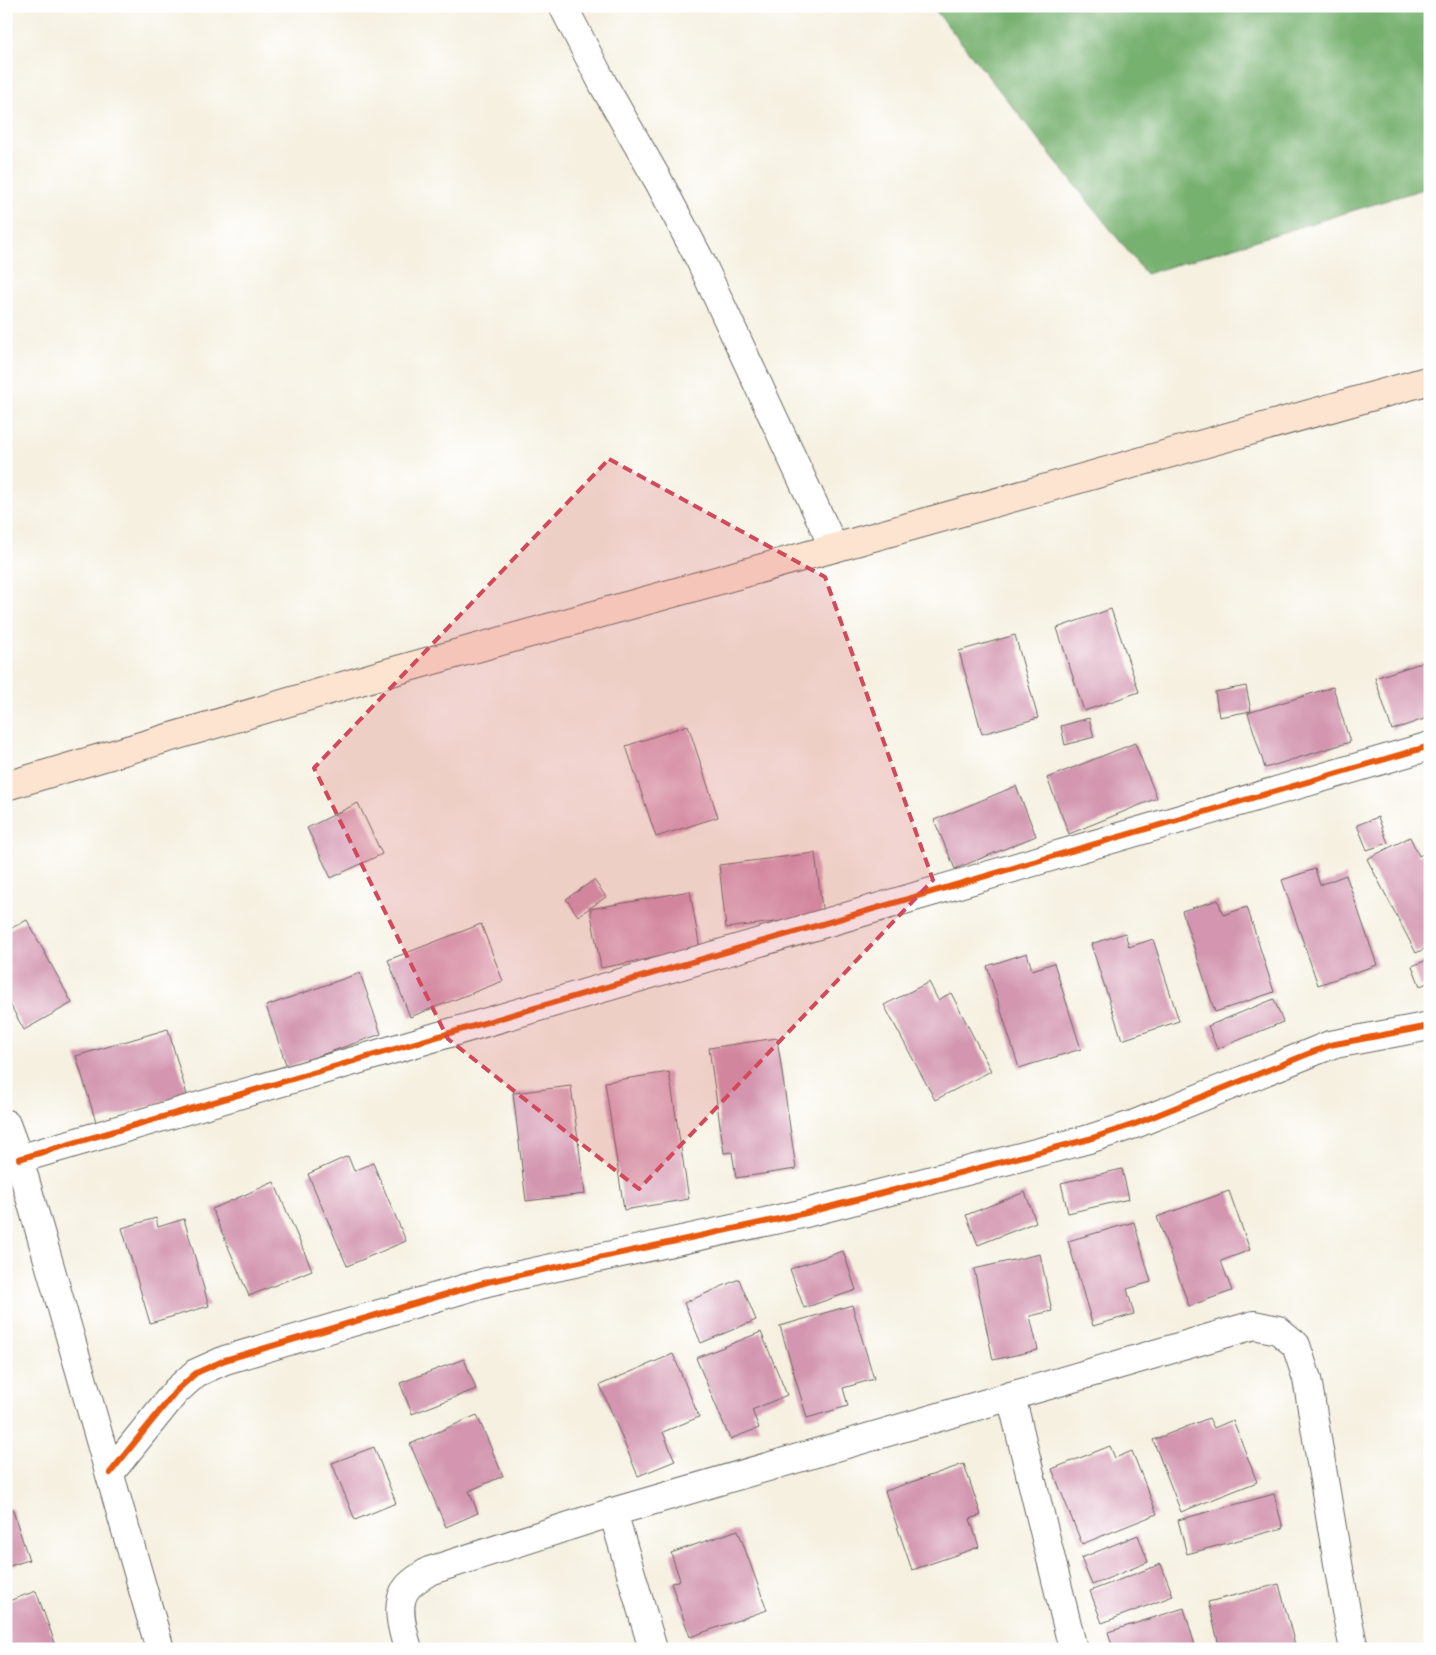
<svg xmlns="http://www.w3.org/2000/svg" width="1436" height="1655" viewBox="0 0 1436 1655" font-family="'Gochi Hand',sans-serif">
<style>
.forest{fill:#77b170;stroke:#4a6646}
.building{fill:#d395af}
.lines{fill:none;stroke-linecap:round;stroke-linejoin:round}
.minor-casing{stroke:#686661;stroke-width:30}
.secondary-casing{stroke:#686661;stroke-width:30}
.minor{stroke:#fff;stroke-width:28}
.secondary{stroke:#fde4d0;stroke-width:28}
.cycleway-casing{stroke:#fff;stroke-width:9}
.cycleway{stroke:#e8590c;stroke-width:6}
.marked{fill:#d1495b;fill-opacity:0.2;stroke:#d1495b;stroke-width:4;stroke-dasharray:10 6;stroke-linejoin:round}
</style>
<rect width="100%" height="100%" fill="#fff"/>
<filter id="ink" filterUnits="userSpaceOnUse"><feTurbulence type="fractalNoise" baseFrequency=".02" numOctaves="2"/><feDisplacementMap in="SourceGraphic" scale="10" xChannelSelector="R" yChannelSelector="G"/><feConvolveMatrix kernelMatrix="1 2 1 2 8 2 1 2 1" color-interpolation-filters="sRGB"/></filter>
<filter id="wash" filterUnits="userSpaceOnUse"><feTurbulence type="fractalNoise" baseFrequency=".0096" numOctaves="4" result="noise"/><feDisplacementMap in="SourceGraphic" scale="20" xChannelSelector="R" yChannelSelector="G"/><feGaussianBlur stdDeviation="1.12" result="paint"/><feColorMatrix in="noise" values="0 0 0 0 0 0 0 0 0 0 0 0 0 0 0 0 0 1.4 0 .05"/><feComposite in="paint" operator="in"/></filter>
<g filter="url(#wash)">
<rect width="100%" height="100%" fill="#f5f0e0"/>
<!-- forest -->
<polygon class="forest" points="932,6 1430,6 1430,187 1146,274"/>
<g id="blocks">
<!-- building -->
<g class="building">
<polygon points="1111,609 1139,692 1084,711 1057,628"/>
<polygon points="1015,635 1038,718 982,734 959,651"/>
<polygon points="1430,660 1430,717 1392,730 1375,678"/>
<polygon points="1246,686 1251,711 1219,717 1215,692"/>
<polygon points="1333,687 1350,742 1265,768 1248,713"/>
<polygon points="1089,718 1094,737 1065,745 1061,726"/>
<polygon points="688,725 718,817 656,837 626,746"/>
<polygon points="1135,743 1157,798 1069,834 1047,778"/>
<polygon points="1016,786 1036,836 955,869 934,820"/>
<polygon points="358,803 382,854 331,878 307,828"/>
<polygon points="1378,817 1388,843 1367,850 1357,825"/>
<polygon points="1410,837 1419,856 1430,850 1430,946 1416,953 1367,859"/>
<polygon points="815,853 823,916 726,928 719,865"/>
<polygon points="1315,869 1320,885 1346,875 1377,965 1318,985 1282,880"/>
<polygon points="594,880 606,897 578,916 566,899"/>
<polygon points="690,891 700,949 601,968 590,909"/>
<polygon points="1218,900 1223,915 1247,907 1274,992 1215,1012 1182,911"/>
<polygon points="27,920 72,1003 24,1030 6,997 6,931"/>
<polygon points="481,924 503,981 410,1017 388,960"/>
<polygon points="1125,933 1129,947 1153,939 1179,1021 1122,1040 1091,944"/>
<polygon points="1027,953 1032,970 1054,963 1081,1049 1019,1068 987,966"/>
<polygon points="1430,959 1430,982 1420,986 1412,966"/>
<polygon points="360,973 381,1034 287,1067 266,1006"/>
<polygon points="929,982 938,1000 951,993 991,1071 935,1100 884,1005"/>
<polygon points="1274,999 1283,1022 1217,1049 1208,1026"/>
<polygon points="168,1029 187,1095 96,1122 76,1056"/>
<polygon points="777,1038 796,1169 736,1178 732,1152 724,1153 709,1048"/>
<polygon points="669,1072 689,1199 624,1210 605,1082"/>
<polygon points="571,1086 585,1194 526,1201 513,1093"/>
<polygon points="348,1156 354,1171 373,1163 406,1241 347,1266 308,1174"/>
<polygon points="1122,1169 1129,1199 1068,1213 1061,1183"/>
<polygon points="274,1182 312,1270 249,1296 212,1209"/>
<polygon points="1229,1191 1250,1250 1221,1261 1232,1291 1189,1306 1157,1217"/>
<polygon points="1025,1192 1036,1222 978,1245 966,1215"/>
<polygon points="156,1218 158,1227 184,1219 209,1306 150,1323 122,1228"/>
<polygon points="1134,1222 1151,1282 1127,1289 1134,1314 1093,1326 1068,1241"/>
<polygon points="843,1251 856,1290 804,1308 790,1269"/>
<polygon points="1040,1254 1052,1311 1030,1316 1038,1350 993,1360 974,1269"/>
<polygon points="739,1279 756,1320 701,1343 684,1303"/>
<polygon points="852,1305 874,1379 843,1388 848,1406 807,1418 780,1326"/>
<polygon points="761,1332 787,1395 752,1410 759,1428 730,1439 696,1358"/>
<polygon points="673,1354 699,1417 663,1432 675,1461 638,1476 600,1385"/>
<polygon points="464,1359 476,1389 412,1414 400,1383"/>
<polygon points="477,1415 503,1476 469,1491 478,1513 446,1527 410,1444"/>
<polygon points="1209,1418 1214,1428 1233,1420 1257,1482 1181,1512 1153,1440"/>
<polygon points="1110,1446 1115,1458 1132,1451 1157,1514 1082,1544 1052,1469"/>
<polygon points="374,1447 396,1503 355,1520 332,1463"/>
<polygon points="964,1464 981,1515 970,1519 979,1547 912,1570 885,1491"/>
<polygon points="1274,1494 1283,1528 1187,1554 1178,1520"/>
<polygon points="12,1508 29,1560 6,1567 6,1510"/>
<polygon points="738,1530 767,1610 690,1637 671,1583 680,1580 671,1553"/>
<polygon points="1138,1535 1148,1562 1092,1585 1081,1558"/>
<polygon points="1161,1564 1173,1596 1102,1623 1090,1591"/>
<polygon points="1279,1584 1296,1649 1220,1649 1208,1602"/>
<polygon points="36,1591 55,1643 39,1649 6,1649 6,1602"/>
<polygon points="1184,1608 1196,1649 1113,1649 1108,1632"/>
</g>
</g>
</g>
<g filter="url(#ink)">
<use href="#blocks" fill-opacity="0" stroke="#686661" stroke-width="1"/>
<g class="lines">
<defs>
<g id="minor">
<polyline points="563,6 603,84 659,182 701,262 834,548"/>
<polyline points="6,1124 19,1159 160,1649"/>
<polyline points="19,1159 1430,746"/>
<polyline points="1011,1396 1254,1325 1278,1330 1296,1345 1307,1379 1346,1611 1354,1649"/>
<polyline points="110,1473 176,1391 196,1373 225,1360 487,1282 806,1213 1089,1139 1135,1124 1330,1045 1430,1026"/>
<polyline points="613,1512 1011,1396 1073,1649"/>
<path d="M408 1649C403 1632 394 1603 407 1588 412 1581 422 1576 429 1571L613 1512 653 1649"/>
</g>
<polyline id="secondary" points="6,786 380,675 834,548 1430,380"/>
</defs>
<!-- minor casing -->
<use href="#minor" class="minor-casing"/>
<!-- secondary casing -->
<use href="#secondary" class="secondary-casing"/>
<!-- minor -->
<use href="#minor" class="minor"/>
<!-- secondary -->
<use href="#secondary" class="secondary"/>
<defs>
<g id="cycleway">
<polyline points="19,1159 1430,746"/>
<polyline points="110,1473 176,1391 196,1373 225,1360 487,1282 806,1213 1089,1139 1135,1124 1330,1045 1430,1026"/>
</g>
</defs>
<!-- cycleway casing -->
<use href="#cycleway" class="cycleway-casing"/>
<!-- cycleway -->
<use href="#cycleway" class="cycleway"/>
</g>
</g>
<!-- marked area -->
<path class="marked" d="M609 459 825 577 933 880 639 1189 448 1039 314 768Z"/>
<!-- margin -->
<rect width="1436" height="1655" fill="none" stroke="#fff" stroke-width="25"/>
</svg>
